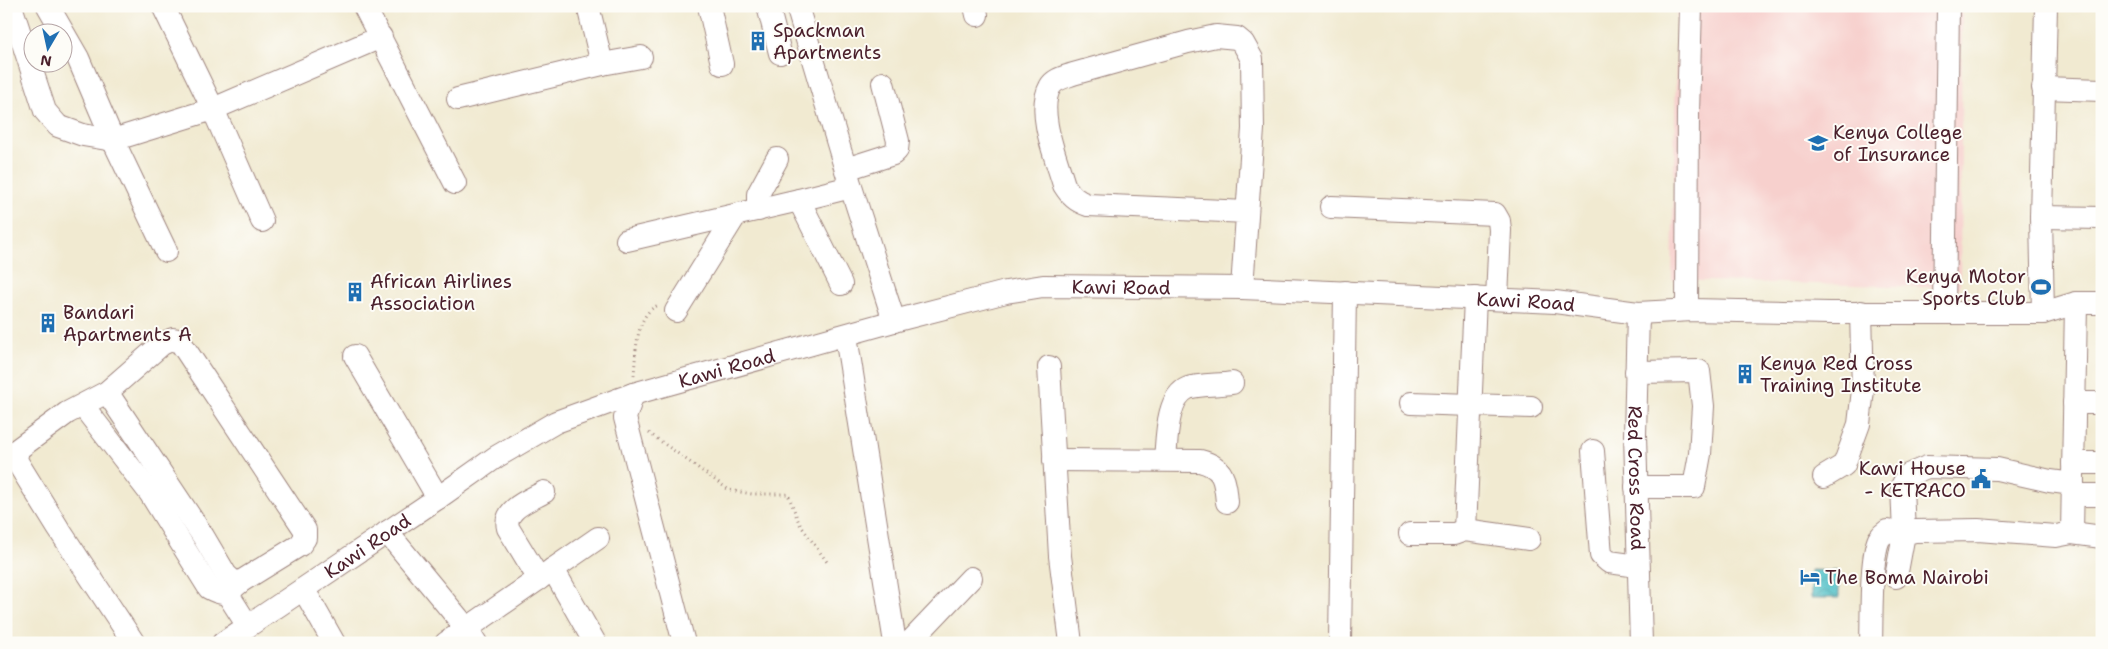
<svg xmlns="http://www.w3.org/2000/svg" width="2108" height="649" viewBox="0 0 2108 649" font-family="'Shantell Sans',sans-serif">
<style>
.built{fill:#f7d0cd}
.water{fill:url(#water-waves);stroke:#4e707a}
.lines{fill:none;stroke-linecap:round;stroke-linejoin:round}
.minor-casing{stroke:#9e847e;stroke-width:24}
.path{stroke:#9e847e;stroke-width:3;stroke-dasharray:1 4;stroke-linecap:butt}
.minor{stroke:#fff;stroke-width:22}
.labels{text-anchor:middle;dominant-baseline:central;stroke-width:4;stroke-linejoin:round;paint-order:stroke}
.poi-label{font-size:19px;fill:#4a1f2b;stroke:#fdfcf7;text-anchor:start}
.street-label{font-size:19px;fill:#4a1f2b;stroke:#fdfcf7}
</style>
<defs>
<pattern id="water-waves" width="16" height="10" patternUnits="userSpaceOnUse" patternTransform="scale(1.25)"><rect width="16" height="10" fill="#53c1c8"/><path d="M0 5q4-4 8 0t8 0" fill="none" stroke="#4aa5ac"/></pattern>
</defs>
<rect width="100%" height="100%" fill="#fdfcf7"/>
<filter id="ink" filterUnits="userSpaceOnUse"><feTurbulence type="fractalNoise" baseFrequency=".02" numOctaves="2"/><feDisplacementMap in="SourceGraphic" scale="10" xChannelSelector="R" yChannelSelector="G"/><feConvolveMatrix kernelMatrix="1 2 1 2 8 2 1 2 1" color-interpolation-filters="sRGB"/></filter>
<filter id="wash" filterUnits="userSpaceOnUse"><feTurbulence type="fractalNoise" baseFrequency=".0096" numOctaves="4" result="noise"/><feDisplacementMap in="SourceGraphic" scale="20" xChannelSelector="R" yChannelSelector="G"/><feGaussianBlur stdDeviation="1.12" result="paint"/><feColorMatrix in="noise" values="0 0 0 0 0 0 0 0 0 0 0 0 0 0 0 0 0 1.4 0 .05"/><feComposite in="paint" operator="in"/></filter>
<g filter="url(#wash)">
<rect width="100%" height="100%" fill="#f1ead1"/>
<!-- built -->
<polygon class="built" points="1677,6 1962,6 1960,288 1672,280"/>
<!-- water -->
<polygon class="water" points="1811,570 1839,571 1839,598 1811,598"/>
</g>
<g filter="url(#ink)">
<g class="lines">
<defs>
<g id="minor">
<polyline points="11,6 45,111 58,126 83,135 113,140 213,109 381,37"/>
<polyline points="48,6 78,58 113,140 166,251"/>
<polyline points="163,6 213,109 262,221"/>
<polyline points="364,6 455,183"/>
<polyline points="588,6 602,64 641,57"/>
<polyline points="709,6 722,64"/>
<polyline points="768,6 780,53"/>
<polyline points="797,6 851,187 894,321"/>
<polyline points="975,6 977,15"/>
<polyline points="2043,88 2102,90"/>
<polyline points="458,99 602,64"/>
<polyline points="846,169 893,154 897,150 898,141 883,83"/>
<polyline points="799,200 841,284"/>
<polyline points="1331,207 1495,214 1499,221 1500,230 1497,299"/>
<polyline points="758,210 758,194 777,159"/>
<polyline points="2041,217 2102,218"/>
<polyline points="627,240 799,200 851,187"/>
<path d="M1242 288 1253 129 1252 59 1243 43 1237 38 1216 36 1188 42 1073 74C1065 77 1054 79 1050 87 1036 112 1057 160 1064 185 1071 196 1076 201 1088 205L1247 212"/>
<polyline points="1687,310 1688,113 1691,6"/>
<polyline points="676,311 735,216"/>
<polyline points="1944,312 1948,6"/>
<path id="s1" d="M1638 313 1635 435 1641 643"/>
<polyline points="2043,313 2041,217 2046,6"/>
<polyline points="846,336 895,643"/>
<polyline points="355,356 438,498"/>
<polyline points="1049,367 1060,556 1071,643"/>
<polyline points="1636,372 1699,371 1703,406 1700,454 1694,487 1636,487"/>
<polyline points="107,392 162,344 173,339 179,340 305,530 305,538 300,545 240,582 234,582 226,575 203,536 107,392 67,413 18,449 16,460 58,528 134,643"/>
<polyline points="633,394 625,418 684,643"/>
<polyline points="1411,403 1531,407"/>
<polyline points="2074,403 2102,403"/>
<path d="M83 406 150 493 209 588C225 597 227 593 240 582"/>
<polyline points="1593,451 1601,555 1609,562 1638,566"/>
<path d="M1054 460 1200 461C1224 467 1225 480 1227 502"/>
<path d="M1165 460C1167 440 1166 397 1188 388 1199 384 1220 385 1232 383"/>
<polyline points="2073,463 2102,463"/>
<polyline points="1824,477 1844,465 1859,424 1863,390 1861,312"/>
<polyline points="2073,495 2102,495"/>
<polyline points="1465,530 1475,298"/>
<polyline points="387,532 467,629 476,643"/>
<polyline points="2072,533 2076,303"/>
<polyline points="1410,534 1454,534 1465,530 1529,539"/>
<polyline points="553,569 595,643"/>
<polyline points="1896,577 1904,534 1915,531 1978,530 2056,536 2072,533 2102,537"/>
<path d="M539 579 508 528C503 509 530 500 544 492"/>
<polyline points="304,590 334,643"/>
<polyline points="227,593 248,626"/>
<path id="s2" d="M223 643 438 498 496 457 556 422 633 394 894 321 1006 292 1043 286 1242 288 1555 302 1638 313 1692 310 1829 313H2043L2076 303H2102"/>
<polyline points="446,643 598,538"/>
<polyline points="909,643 971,578"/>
<polyline points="1340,643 1345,292"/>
<path d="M1871 643C1872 619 1870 558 1879 539 1881 536 1884 533 1887 531L1904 534 1902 486 1908 475 1927 467 1997 469 2050 481 2073 484"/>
</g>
</defs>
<!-- minor casing -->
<use href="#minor" class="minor-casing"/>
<!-- path -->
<g class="path">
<path d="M634 375C636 354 635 313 659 305"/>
<polyline points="649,433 729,490 752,494 788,494 799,523 827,562"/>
</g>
<!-- minor -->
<use href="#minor" class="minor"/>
</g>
</g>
<!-- icons -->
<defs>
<symbol id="building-bare" viewBox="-9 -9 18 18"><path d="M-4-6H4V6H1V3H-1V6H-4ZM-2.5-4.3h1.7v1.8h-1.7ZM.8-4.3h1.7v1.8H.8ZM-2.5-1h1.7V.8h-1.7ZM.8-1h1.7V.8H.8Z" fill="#1f6fb2" stroke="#fdfcf7" stroke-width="2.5" paint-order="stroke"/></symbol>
<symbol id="university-bare" viewBox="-9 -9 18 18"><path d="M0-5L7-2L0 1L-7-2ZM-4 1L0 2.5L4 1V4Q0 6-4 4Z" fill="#1f6fb2" stroke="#fdfcf7" stroke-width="2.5" paint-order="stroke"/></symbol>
<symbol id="stadium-bare" viewBox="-9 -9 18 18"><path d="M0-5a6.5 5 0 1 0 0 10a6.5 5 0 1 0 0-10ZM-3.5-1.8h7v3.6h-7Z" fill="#1f6fb2" stroke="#fdfcf7" stroke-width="2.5" paint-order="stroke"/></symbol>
<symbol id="civic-bare" viewBox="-9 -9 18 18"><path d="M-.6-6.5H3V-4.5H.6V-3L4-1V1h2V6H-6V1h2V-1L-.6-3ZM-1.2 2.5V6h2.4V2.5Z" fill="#1f6fb2" stroke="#fdfcf7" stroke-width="2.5" paint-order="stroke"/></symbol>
<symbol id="hotel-bare" viewBox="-9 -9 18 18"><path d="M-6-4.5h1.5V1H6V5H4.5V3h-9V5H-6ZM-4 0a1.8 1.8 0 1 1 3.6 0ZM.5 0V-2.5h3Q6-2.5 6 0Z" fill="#1f6fb2" stroke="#fdfcf7" stroke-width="2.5" paint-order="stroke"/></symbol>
</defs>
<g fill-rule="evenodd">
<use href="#building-bare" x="744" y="27" width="28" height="28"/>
<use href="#university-bare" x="1804" y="129" width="28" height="28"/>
<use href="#stadium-bare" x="2027" y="273" width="28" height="28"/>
<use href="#building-bare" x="341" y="278" width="28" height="28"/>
<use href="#building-bare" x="34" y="309" width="28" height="28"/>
<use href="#building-bare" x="1731" y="360" width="28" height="28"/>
<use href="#civic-bare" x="1967" y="465" width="28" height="28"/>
<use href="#hotel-bare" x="1796" y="563" width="28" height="28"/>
</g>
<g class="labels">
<!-- poi labels -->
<g class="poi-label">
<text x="773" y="30">Spackman<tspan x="773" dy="22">Apartments</tspan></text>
<text x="1833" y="132">Kenya College<tspan x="1833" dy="22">of Insurance</tspan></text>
<text x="2026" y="276" text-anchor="end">Kenya Motor<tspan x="2026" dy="22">Sports Club</tspan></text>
<text x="370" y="281">African Airlines<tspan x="370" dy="22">Association</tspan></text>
<text x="63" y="312">Bandari<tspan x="63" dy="22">Apartments A</tspan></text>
<text x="1760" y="363">Kenya Red Cross<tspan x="1760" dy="22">Training Institute</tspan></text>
<text x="1966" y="468" text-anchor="end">Kawi House<tspan x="1966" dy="22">- KETRACO</tspan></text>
<text x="1825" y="577">The Boma Nairobi</text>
</g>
<!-- street labels -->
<g class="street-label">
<text stroke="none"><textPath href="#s2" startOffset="984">Kawi Road</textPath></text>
<text stroke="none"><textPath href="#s2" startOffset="1389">Kawi Road</textPath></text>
<text stroke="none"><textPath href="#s2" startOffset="579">Kawi Road</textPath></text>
<text stroke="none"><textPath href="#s1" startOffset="165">Red Cross Road</textPath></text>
<text stroke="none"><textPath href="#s2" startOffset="174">Kawi Road</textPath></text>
</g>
</g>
<!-- margin -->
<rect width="2108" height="649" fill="none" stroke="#fdfcf7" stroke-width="25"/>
<!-- north arrow -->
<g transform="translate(48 48) rotate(189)"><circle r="24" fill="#fdfcf7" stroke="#b5a4a5"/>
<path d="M0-4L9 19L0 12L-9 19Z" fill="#1f6fb2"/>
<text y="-8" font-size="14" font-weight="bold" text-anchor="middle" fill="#4a1f2b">N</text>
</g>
</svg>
